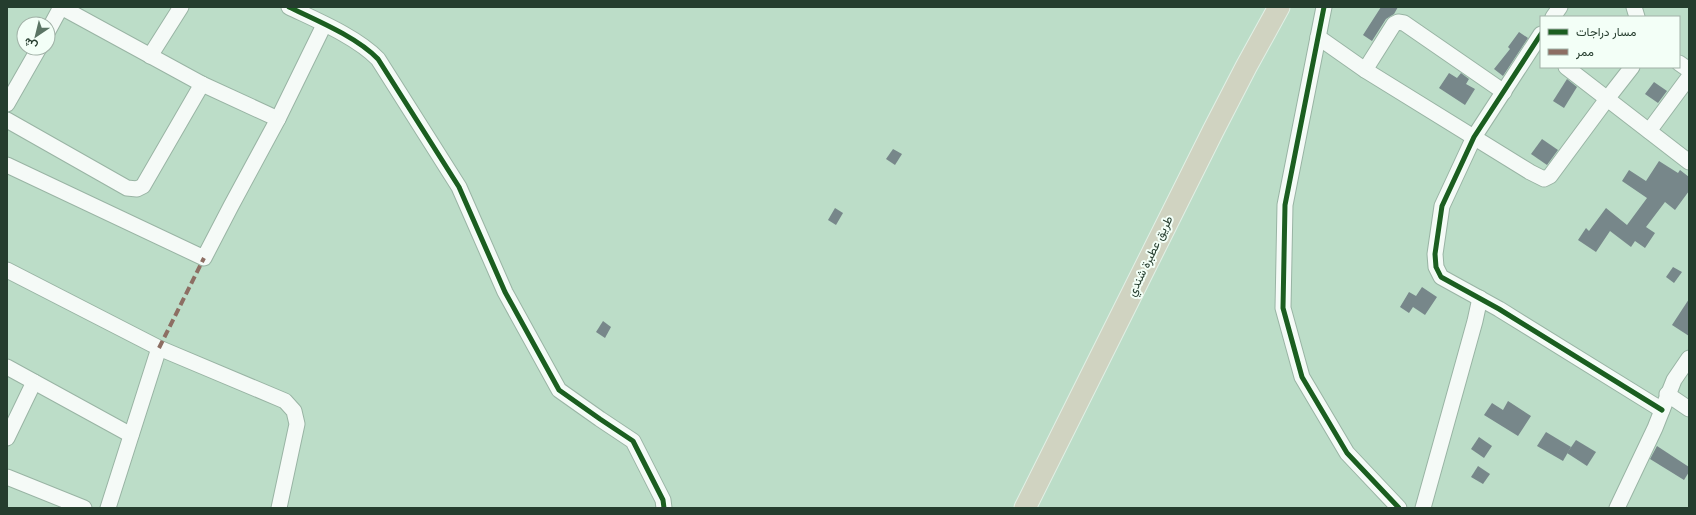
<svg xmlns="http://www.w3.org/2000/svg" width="1696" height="515" viewBox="0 0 1696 515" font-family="'Varela Round',Vazirmatn,sans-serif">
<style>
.building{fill:#77878a}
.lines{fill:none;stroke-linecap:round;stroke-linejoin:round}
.minor-casing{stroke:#99b4a4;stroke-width:17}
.highway-casing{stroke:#e1f0e6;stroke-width:23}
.minor{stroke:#f5faf7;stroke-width:15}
.highway{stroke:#d0d3c1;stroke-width:21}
.quiet{stroke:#8d6e63;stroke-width:4;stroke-dasharray:8 4;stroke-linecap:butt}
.cycleway-casing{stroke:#f3fff7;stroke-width:8}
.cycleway{stroke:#1b5e20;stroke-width:5}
.labels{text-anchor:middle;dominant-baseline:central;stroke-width:4;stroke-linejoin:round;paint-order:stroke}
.street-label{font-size:12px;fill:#253d2e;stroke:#f3fff7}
</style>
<rect width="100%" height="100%" fill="#bcddc8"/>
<!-- building -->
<g class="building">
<polygon points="1381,7 1398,7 1394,14 1386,19 1372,41 1363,35"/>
<polygon points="1519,32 1528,38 1503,76 1494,69 1510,49 1508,47"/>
<polygon points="1449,73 1457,78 1461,73 1469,79 1466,84 1475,89 1465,105 1439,88"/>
<polygon points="1567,79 1577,87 1564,108 1553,101"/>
<polygon points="1654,82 1667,91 1658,103 1645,94"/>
<polygon points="1542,139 1558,150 1547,165 1531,154"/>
<polygon points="893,149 902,154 895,165 886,159"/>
<polygon points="1659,161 1678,173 1680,170 1689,177 1689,191 1675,210 1665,202 1646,227 1655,233 1645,248 1635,241 1631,247 1610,231 1596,252 1578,240 1586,228 1589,231 1606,208 1627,225 1647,198 1622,181 1629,170 1646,181"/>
<polygon points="835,208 843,213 836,225 828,220"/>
<polygon points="1673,267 1682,272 1674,283 1666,277"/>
<polygon points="1422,287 1437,297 1425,315 1413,307 1409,313 1400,307 1409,292 1416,296"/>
<polygon points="1689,299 1689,336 1672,325"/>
<polygon points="603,321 611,327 605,338 596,332"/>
<polygon points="1508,401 1531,416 1518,436 1484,415 1492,403 1503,410"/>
<polygon points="1546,432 1571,447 1563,461 1537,446"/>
<polygon points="1479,437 1492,446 1484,458 1471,449"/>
<polygon points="1576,440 1596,452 1587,466 1567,453"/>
<polygon points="1657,446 1689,467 1689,472 1684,480 1650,459"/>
<polygon points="1478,466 1490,474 1483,484 1471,477"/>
</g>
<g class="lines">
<defs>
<g id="minor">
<polyline points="61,7 202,84 278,119"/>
<path d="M289 7C316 20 357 37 378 59L459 187 505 292 559 390 600 419 633 441 663 500 664 508"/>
<polyline points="1324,7 1285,205 1283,308 1302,377 1347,453 1399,508"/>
<polyline points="1634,7 1637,17"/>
<polyline points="1553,17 1560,7"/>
<polyline points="48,31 61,7"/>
<polyline points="1541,34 1474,137 1442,206 1435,254 1436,267 1441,277 1499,309 1662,410"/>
<polyline points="1318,37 1365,70 1530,172 1544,179 1550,176 1607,99 1632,67"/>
<polyline points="150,56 181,7"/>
<polyline points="1679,63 1689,70"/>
<polyline points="1566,67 1689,162"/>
<polyline points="1365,70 1394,24 1398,22 1404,23 1504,92"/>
<polyline points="7,104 39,48"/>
<polyline points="7,120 127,188 137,189 143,186 202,84"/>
<polyline points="1649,131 1689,77"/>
<polyline points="7,165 204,258 231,206 278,119 324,25"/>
<polyline points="7,270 159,348 285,401 294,411 297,424 279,508"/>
<polyline points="7,367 131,435"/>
<polyline points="1667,394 1689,409"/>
<polyline points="7,438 34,382"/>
<polyline points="7,477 84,508"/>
<polyline points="108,508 159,348"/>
<polyline points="1423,508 1475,321 1480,298"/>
<polyline points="1617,508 1655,428 1674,380 1689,358"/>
</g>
<polyline id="highway" points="1025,508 1213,131 1246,67 1279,7"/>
</defs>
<!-- minor casing -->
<use href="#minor" class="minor-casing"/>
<!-- highway casing -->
<use href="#highway" class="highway-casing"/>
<!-- minor -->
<use href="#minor" class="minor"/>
<!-- highway -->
<use href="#highway" class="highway"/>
<!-- quiet -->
<polyline class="quiet" points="159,348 204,258"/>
<defs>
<g id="cycleway">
<path d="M289 7C316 20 357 37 378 59L459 187 505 292 559 390 600 419 633 441 663 500 664 508"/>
<polyline points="1324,7 1285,205 1283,308 1302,377 1347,453 1399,508"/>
<polyline points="1541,34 1474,137 1442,206 1435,254 1436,267 1441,277 1499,309 1662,410"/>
</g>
</defs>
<!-- cycleway casing -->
<use href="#cycleway" class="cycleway-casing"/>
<!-- cycleway -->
<use href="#cycleway" class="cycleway"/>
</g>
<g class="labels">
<!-- street labels -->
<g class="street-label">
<text transform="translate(1150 256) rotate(-64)">طريق عطبرة شندي</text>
</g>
</g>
<!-- border -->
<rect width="1696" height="515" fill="none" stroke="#253d2e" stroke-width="16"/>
<!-- legend -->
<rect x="1540" y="16" width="140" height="52" fill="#f3fff7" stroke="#a1b1a7"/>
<rect x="1548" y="29" width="20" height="6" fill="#1b5e20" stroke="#a1b1a7"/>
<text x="1576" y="36" font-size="12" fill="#253d2e">مسار دراجات</text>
<rect x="1548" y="49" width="20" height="6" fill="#8d6e63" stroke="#a1b1a7"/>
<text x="1576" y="56" font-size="12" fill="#253d2e">ممر</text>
<!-- north arrow -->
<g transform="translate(36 36) rotate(215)"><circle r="19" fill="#f3fff7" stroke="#a1b1a7"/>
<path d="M0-3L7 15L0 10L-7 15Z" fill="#5a7564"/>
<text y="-6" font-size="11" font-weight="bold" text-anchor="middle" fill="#253d2e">ش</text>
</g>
</svg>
